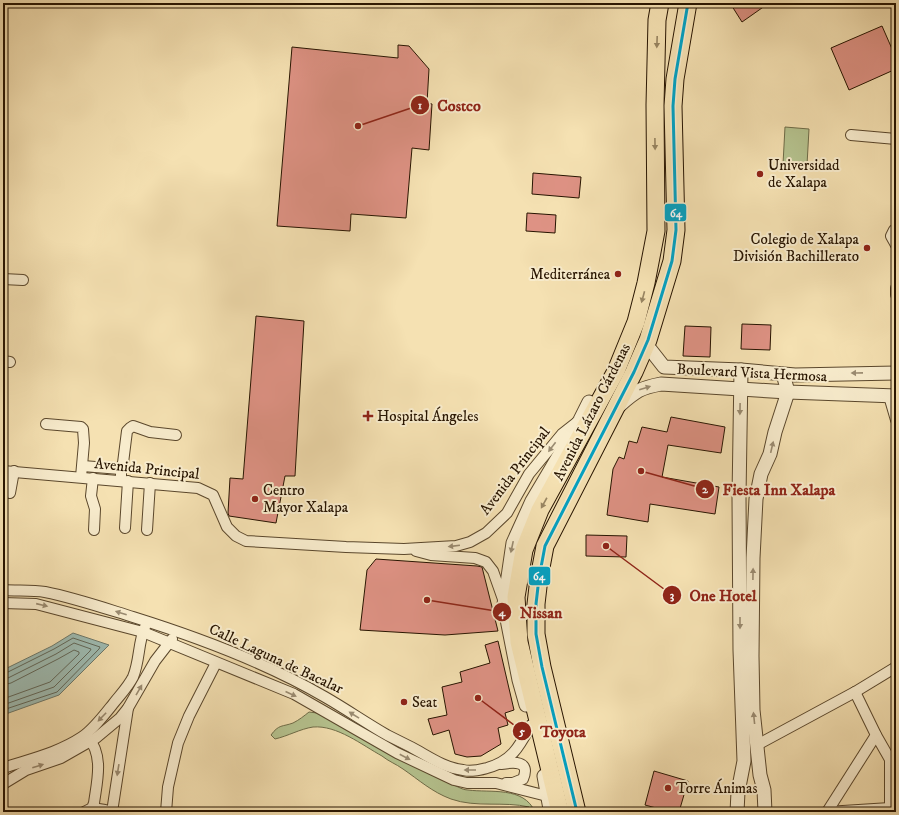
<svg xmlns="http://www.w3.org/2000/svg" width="899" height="815" viewBox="0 0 899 815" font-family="'IM FELL DW Pica',serif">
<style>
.green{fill:#b6c490;stroke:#6e6c48}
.water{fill:#9ebcb3;stroke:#6e796b}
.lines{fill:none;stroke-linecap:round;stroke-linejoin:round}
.shore{stroke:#62685a;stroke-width:1}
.building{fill:#de9284;stroke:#271400}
.minor-casing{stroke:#5a472c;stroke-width:12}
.tertiary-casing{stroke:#5a472c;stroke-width:15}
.trunk-casing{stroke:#271400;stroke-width:19}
.minor{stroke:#f8eccd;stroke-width:10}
.tertiary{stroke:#f8eccd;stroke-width:13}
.trunk{stroke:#f5e1b2;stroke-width:17}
.bus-1-casing{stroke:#f8eccd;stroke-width:6}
.bus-1{stroke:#02a2c4;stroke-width:3}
.oneway{fill:#988562}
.oneway2{fill:#9a8b71}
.poi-dot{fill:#8f2418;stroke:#f8eccd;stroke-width:1.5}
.labels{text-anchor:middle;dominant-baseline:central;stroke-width:4;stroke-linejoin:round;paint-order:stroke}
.poi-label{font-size:15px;fill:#271400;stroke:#f8eccd;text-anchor:start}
.street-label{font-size:15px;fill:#271400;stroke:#f8eccd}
.leader{fill:none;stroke:#8f2418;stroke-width:1.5}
.callout-dot{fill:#8f2418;stroke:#f8eccd;stroke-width:1.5}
.mark-label{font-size:12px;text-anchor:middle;font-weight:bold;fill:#fff}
.callout-label{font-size:16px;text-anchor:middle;font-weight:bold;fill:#8f2418;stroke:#f8eccd;stroke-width:4;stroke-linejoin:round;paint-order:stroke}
.line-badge{stroke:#f8eccd;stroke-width:1.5}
.badge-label{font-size:11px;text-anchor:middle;font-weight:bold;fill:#fff}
</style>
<rect width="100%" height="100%" fill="#f5e1b2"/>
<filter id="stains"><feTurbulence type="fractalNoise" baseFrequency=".005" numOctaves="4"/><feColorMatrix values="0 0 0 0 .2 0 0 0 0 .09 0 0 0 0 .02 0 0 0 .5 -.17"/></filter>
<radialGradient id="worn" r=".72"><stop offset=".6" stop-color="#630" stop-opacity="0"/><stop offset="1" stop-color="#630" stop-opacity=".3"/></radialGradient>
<!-- green -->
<g class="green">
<polygon points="785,127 809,129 807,165 783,164"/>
<path d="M309 712 317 713 456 786C460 788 464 790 468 790 490 793 524 786 535 812H532L529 807C504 801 476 808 451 799 432 792 419 780 403 769 396 764 388 761 382 756 362 745 337 725 313 727 300 729 288 736 275 739L271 735C279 724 282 727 293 723 299 720 304 716 309 712Z"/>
</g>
<!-- water -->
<polygon class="water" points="73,633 109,645 59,695 3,715 3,670 52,646"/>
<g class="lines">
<!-- shore -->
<g class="shore">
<polyline points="3,674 6,673 54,649 73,638 100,647 99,649 57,692 3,710"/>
<polyline points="3,679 8,678 56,654 74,643 91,649 90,651 54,687 3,705"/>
<polyline points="3,685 11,683 58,659 74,650 79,652 79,654 50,682 3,699"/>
</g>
</g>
<!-- building -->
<g class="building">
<polygon points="730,3 769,3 742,22"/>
<polygon points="882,26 896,58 896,69 849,90 831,48"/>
<polygon points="398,45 409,46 429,69 427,103 432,104 429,150 412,148 406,218 351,214 350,231 277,226 292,47 398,58"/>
<polygon points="533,173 581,177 579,198 532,194"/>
<polygon points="527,213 556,215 555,233 526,231"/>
<polygon points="256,316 304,321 295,476 285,476 276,523 229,516 228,513 230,478 243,479"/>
<polygon points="742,324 771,325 770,350 741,349"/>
<polygon points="685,326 711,327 710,357 683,356"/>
<polygon points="671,417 725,427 721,453 668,445 662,477 719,487 715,514 650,504 648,522 607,515 613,469 619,457 624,459 629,441 637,443 642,427 667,432"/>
<polygon points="586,535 627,536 626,557 586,556"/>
<polygon points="376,559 477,566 482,567 498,631 445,635 360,630 367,570"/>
<polygon points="498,641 514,710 505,713 508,725 498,728 501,744 481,756 467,757 455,754 449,730 433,735 428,719 447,715 442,687 462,682 460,672 490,663 485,645"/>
<polygon points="654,771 688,781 679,812 671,812 645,805"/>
</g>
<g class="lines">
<defs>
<g id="minor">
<polyline points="851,135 896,139"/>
<polyline points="896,229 894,230 891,236 896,245"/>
<polyline points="3,279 23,280"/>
<polyline points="896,288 896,295"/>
<polyline points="3,361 10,362"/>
<polyline points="889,396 896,420"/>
<polyline points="46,424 81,427 83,429 84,443 81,477"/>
<polyline points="83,466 120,469"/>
<polyline points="3,471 198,488 213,495 227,527 236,536 246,541 346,547 404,549 456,546 470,542 486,533 507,513 529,474 562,434 576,423"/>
<polyline points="93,478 91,496 95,509 94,530"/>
<polyline points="121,481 121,471 120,469 123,463 127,431 130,428 133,426 150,432 176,435"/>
<polyline points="10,493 14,471"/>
<polyline points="125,528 128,481"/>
<polyline points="147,530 150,483"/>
<polyline points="416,551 431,555 475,558 486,562 493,571 504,602"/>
<path d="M3 590C17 591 32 590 45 592 75 598 104 608 133 617 197 637 267 663 325 697 346 709 366 723 387 735 395 739 403 743 411 747 428 756 444 768 463 770 472 772 479 770 487 768 512 761 519 747 531 725"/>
<polyline points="3,603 36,604 143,632 294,694 397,753 454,780 467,783 496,783 547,796"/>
<polyline points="855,692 876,735 896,770"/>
<polyline points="757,745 855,692 896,667"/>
<polyline points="890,760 890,812"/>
<path d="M501 764C513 762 531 760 523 779L513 783H506"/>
<path d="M3 768C30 759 58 753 82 737 93 730 105 714 113 704 120 695 128 687 133 677 140 660 138 642 145 627"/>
<polyline points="3,784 26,770 61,758 96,738 120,718 128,708 155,661 172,639"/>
<polyline points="92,808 105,810 106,812"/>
<path d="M84 812 92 808 94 803C97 781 104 756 88 737"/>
<polyline points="112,812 128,708"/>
<polyline points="166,812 168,787 178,743 189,716 216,663"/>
<polyline points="827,812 876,735"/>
<polyline points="827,812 890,808"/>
</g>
<g id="tertiary">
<polyline points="646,344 664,367 741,370 795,375 896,373"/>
<path d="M620 405C636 391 640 388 661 384L788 392 896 396"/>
<polyline points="526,705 519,680 504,604 513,543 532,501 580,420 589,402"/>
<polyline points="544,776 550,809"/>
<polyline points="737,812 738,792 744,761 740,650 739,497 741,370"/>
<polyline points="765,812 764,790 760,775 753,710 752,656 753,558 756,499 761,474 770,454 775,432 788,392 783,374"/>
</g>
<g id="trunk">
<polyline points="560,812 519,642 516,597 524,550 540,510 616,371 636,322 646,283 656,231 655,105 657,20 660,3"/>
<polyline points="577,812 542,667 536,634 536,604 539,578 545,546 634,372 648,340 672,261 676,230 673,106 675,79 688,3"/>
</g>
</defs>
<!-- minor casing -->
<use href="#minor" class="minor-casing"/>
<!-- tertiary casing -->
<use href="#tertiary" class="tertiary-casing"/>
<!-- trunk casing -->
<use href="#trunk" class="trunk-casing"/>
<!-- minor -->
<use href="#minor" class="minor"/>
<!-- tertiary -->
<use href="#tertiary" class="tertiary"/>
<!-- trunk -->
<use href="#trunk" class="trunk"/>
<defs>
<polyline id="bus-1" points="577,812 542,667 536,634 536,604 539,578 545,546 634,372 648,340 672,261 676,230 673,106 675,79 688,3"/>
</defs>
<!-- bus-1 casing -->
<use href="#bus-1" class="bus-1-casing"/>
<!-- bus-1 -->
<use href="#bus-1" class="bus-1"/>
</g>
<!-- one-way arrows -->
<defs><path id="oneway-solid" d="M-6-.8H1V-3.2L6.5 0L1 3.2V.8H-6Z"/></defs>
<g class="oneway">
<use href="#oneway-solid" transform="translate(657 42) rotate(92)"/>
<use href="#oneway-solid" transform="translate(655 144) rotate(89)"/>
<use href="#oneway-solid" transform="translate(643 297) rotate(105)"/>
<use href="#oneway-solid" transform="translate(544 503) rotate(119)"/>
</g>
<g class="oneway2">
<use href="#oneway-solid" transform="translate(857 373) rotate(179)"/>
<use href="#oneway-solid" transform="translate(645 388) rotate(-17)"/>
<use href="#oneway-solid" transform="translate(740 409) rotate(91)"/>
<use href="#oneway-solid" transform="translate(552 447) rotate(127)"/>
<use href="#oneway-solid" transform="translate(772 447) rotate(-77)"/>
<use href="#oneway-solid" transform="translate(454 546) rotate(173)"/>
<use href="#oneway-solid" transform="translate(512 547) rotate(102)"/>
<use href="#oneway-solid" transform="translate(753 574) rotate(-89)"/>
<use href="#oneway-solid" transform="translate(42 605) rotate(13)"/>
<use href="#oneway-solid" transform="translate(121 613) rotate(-162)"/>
<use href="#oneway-solid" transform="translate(740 623) rotate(90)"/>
<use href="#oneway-solid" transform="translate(139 690) rotate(-60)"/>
<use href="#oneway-solid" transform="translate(291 694) rotate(24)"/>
<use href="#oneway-solid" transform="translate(354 715) rotate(-148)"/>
<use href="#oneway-solid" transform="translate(102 717) rotate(134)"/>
<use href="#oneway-solid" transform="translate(754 718) rotate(-96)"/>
<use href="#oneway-solid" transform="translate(405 757) rotate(28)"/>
<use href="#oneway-solid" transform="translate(38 766) rotate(-18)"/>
<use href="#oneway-solid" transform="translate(118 770) rotate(99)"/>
<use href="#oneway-solid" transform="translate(470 770) rotate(180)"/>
</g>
<!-- markers -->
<g class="poi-dot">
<circle cx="760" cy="174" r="4"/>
<circle cx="867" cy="248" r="4"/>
<circle cx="618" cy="274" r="4"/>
<path d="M366 410h4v4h4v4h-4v4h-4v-4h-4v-4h4z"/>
<circle cx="255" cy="499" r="4"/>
<circle cx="404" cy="702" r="4"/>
<circle cx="668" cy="788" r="4"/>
</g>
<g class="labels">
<!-- poi labels -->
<g class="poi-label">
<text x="768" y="165">Universidad<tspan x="768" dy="17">de Xalapa</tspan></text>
<text x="859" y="239" text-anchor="end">Colegio de Xalapa<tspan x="859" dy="17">División Bachillerato</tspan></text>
<text x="610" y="274" text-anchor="end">Mediterránea</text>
<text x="377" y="416">Hospital Ángeles</text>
<text x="263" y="490">Centro<tspan x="263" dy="17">Mayor Xalapa</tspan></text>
<text x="412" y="702">Seat</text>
<text x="676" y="788">Torre Ánimas</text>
</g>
<!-- street labels -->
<g class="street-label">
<text transform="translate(752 373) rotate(3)">Boulevard Vista Hermosa</text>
<text transform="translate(592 412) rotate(-63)">Avenida Lázaro Cárdenas</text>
<text transform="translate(147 469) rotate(6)">Avenida Principal</text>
<text transform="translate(515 471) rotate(-53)">Avenida Principal</text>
<text transform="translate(276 659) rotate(25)">Calle Laguna de Bacalar</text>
</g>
</g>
<!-- callouts -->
<path class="leader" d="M358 126L420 105M641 471L705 489M606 546L672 595M427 600L502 612M478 698L522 731"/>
<g class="callout-dot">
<circle cx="358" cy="126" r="4"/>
<circle cx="641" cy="471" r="4"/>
<circle cx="606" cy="546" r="4"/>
<circle cx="427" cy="600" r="4"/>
<circle cx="478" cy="698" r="4"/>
<circle cx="420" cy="105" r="10"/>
<circle cx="705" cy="489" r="10"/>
<circle cx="672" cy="595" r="10"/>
<circle cx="502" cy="612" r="10"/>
<circle cx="522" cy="731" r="10"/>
</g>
<g class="mark-label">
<text x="420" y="109">1</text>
<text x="705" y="493">2</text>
<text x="672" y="599">3</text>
<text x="502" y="616">4</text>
<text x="522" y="735">5</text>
</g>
<g class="callout-label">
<text x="459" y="111">Costco</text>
<text x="779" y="495">Fiesta Inn Xalapa</text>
<text x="723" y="601">One Hotel</text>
<text x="541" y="618">Nissan</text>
<text x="563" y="737">Toyota</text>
</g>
<g class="line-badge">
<rect x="664" y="203" width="23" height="19" rx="4" fill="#02a2c4"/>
<rect x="528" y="566" width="23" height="20" rx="4" fill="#02a2c4"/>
</g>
<g class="badge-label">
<text x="676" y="217">64</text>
<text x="539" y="580">64</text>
</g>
<!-- margin -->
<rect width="899" height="815" fill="none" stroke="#f5e1b2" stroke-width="16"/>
<rect x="4" y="4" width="891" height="807" fill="none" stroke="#271400" stroke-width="2"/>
<rect x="8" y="8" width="883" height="799" fill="none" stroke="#271400"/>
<rect width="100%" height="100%" filter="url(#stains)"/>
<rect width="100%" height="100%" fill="url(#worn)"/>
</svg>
